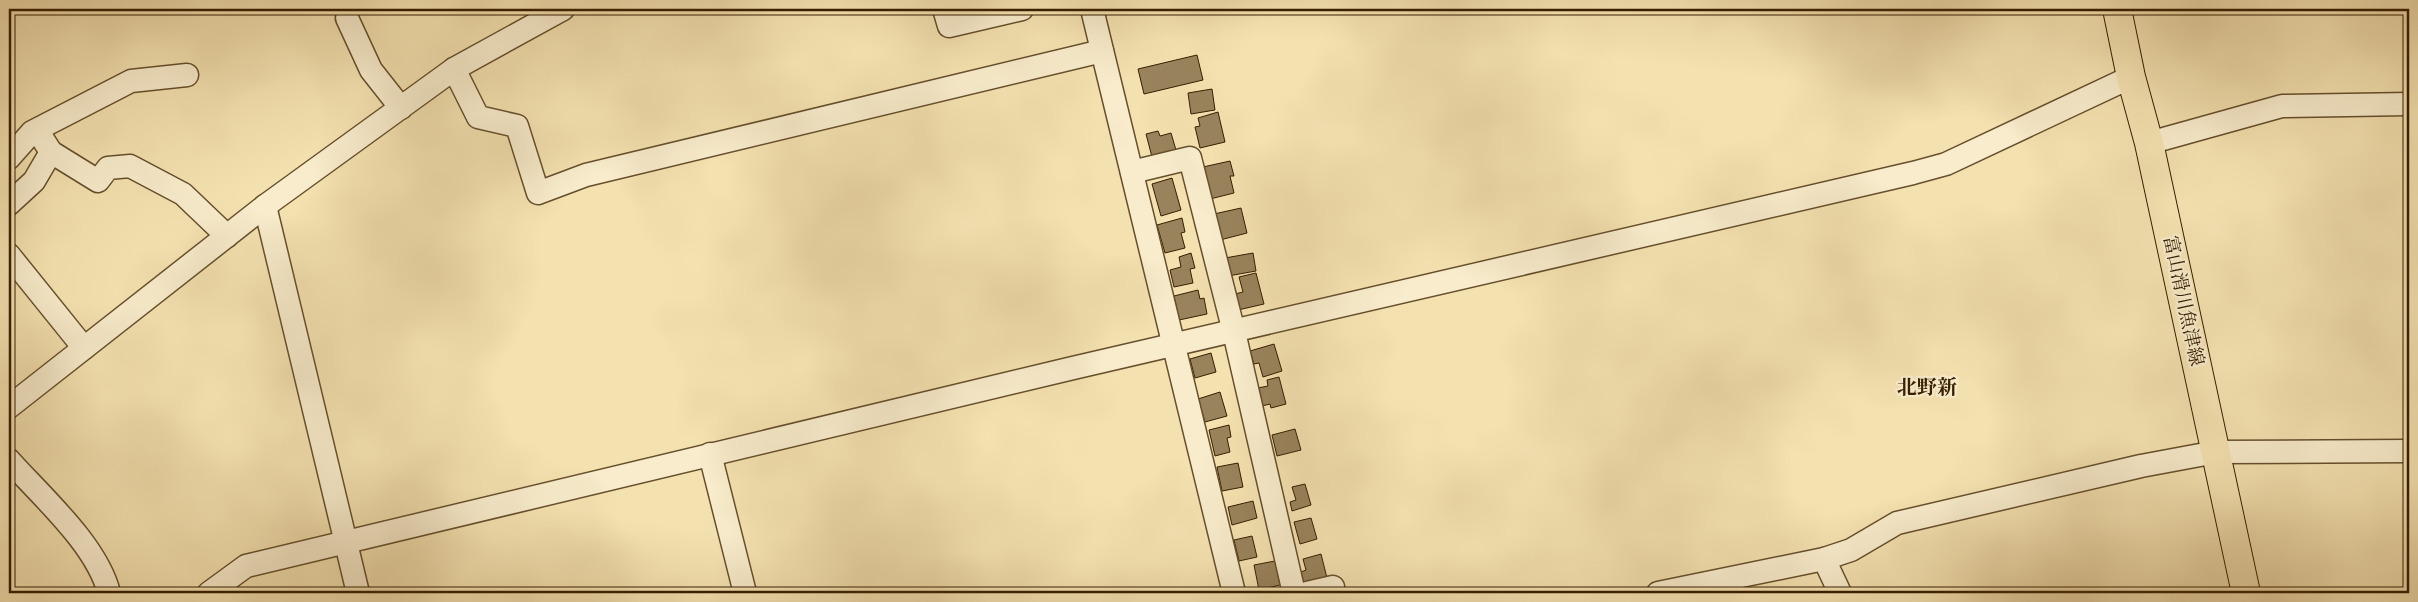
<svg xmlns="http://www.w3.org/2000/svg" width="2418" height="602" viewBox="0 0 2418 602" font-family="'Old Standard TT','Noto Serif JP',serif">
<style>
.building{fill:#99835c;stroke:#361e00}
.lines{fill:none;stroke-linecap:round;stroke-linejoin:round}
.minor-casing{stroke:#664f2c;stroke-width:25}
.major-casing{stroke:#361e00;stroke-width:30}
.minor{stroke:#f8eccc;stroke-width:22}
.major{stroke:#f4e1b0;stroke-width:28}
.labels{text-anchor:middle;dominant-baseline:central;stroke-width:4.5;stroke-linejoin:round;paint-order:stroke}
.street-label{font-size:19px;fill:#361e00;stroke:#f8eccc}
.neighbourhood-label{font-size:20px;font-weight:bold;fill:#361e00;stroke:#f8eccc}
</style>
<rect width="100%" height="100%" fill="#f4e1b0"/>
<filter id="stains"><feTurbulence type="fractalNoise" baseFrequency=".004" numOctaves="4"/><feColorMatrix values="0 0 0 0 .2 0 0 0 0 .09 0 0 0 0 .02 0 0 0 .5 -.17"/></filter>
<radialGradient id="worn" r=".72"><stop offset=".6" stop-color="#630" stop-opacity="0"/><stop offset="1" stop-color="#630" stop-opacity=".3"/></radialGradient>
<!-- building -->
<g class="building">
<polygon points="1197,55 1203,80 1144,94 1138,69"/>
<polygon points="1212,89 1215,110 1191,114 1188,93"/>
<polygon points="1218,112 1225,142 1200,148 1195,127 1200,126 1198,118"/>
<polygon points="1158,131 1160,136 1171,133 1176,150 1152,157 1146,134"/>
<polygon points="1230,161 1234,176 1230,176 1234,193 1210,199 1203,167"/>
<polygon points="1172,178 1181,210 1161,216 1152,184"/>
<polygon points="1241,208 1247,233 1220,240 1214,214"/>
<polygon points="1182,218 1185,232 1181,233 1185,248 1165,253 1157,225"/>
<polygon points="1191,253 1195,268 1190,269 1193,283 1174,287 1170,270 1181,267 1179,257"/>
<polygon points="1253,253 1256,271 1228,276 1225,258"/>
<polygon points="1256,273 1264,304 1238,310 1235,294 1243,292 1239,277"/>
<polygon points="1198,290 1200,299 1204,298 1207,314 1179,320 1174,296"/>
<polygon points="1274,344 1282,371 1263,377 1259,363 1254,364 1250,351"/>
<polygon points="1211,353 1216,372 1195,378 1190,359"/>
<polygon points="1279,377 1286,404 1271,408 1270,404 1262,406 1258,388 1268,386 1267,380"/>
<polygon points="1220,392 1227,416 1205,422 1198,399"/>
<polygon points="1229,425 1231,437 1227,438 1230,452 1215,456 1209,430"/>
<polygon points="1295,429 1301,450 1277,456 1272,435"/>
<polygon points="1238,463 1243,487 1222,491 1217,467"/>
<polygon points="1305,484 1311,505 1292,511 1290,502 1296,500 1292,487"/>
<polygon points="1253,501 1257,518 1232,525 1228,507"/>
<polygon points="1311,518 1317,539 1300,544 1294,522"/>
<polygon points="1252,536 1257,557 1239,561 1234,540"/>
<polygon points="1321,554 1327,578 1304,585 1301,572 1306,570 1303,559"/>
<polygon points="1275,561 1280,585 1259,590 1254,565"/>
</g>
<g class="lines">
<defs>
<g id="minor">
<polyline points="944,9 949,26 1022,9"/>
<polyline points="1092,9 1234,593"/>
<polyline points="347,18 371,70 401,108"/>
<polyline points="454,69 478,117 517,126 538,193 586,175 1102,51"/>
<polyline points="37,130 51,152 98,181 108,168 130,166 183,194 227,236"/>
<polyline points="2149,143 2282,106 2409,104"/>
<polyline points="9,158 32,132 131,81 187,75"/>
<polyline points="1132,172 1190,158 1234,332 1294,593"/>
<polyline points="9,204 34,181 51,152"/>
<polyline points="265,206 358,593"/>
<polyline points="9,255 84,348"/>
<polyline points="9,407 265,206 454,69 563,9"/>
<polyline points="710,454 745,593"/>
<path d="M9 460C42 497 97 545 109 593"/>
<polyline points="1824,559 1840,593"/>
<polyline points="209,593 246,566 1073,368 1913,173 1946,164 2131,77"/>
<polyline points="1307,593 1333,587"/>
<polyline points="1658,593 1824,559 1851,550 1897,523 2141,466 2216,452 2409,451"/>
</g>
<polyline id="major" points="2117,9 2131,77 2149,143 2246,593"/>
</defs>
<!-- minor casing -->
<use href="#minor" class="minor-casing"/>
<!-- major casing -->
<use href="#major" class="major-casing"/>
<!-- minor -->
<use href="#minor" class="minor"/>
<!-- major -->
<use href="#major" class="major"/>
</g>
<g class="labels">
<!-- street labels -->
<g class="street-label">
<text transform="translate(2182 301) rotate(78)">富山滑川魚津線</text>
</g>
<!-- neighbourhood labels -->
<g class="neighbourhood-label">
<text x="1927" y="389">北野新</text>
</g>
</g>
<!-- margin -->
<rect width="2418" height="602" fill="none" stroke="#f4e1b0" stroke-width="30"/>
<rect x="10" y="10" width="2398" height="582" fill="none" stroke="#361e00" stroke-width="2.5"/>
<rect x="15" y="15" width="2388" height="572" fill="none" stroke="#361e00"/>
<rect width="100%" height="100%" filter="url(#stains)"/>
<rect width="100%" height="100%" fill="url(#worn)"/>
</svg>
